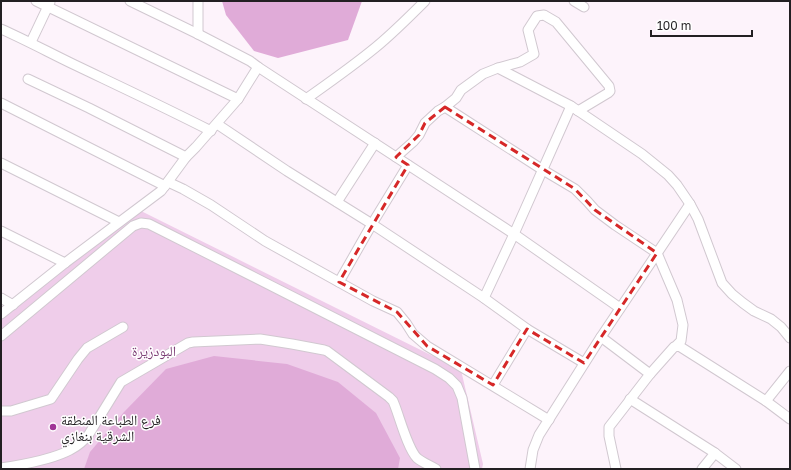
<svg xmlns="http://www.w3.org/2000/svg" width="791" height="470" viewBox="0 0 791 470" font-family="'Golos Text','Noto Naskh Arabic',sans-serif">
<style>
.green{fill:#efcdea}
.water{fill:#e0abd8}
.lines{fill:none;stroke-linecap:round;stroke-linejoin:round}
.minor-casing{stroke:#d1c8d0;stroke-width:11}
.minor{stroke:#fff;stroke-width:9}
.marked{fill:none;stroke:#d62828;stroke-width:3;stroke-dasharray:8 5;stroke-linejoin:round}
.poi-dot{fill:#a03597;stroke:#fff;stroke-width:1.5}
.labels{text-anchor:middle;dominant-baseline:central;stroke-width:3;stroke-linejoin:round;paint-order:stroke}
.park-label{font-size:14px;fill:#7b3c74;stroke:#fff}
.poi-label{font-size:14px;fill:#221f22;stroke:#fff;text-anchor:start}
</style>
<rect width="100%" height="100%" fill="#fdf3fb"/>
<!-- green -->
<polygon class="green" points="139,210 461,370 483,464 482,469 1,469 1,320"/>
<!-- water -->
<g class="water">
<polygon points="222,1 362,1 348,40 278,58 254,51 226,15"/>
<polygon points="214,356 287,364 338,382 376,413 400,458 398,469 84,469 90,452 124,412 166,369"/>
</g>
<g class="lines">
<defs>
<g id="minor">
<polyline points="36,1 238,99"/>
<polyline points="574,1 584,7"/>
<path d="M1 29C26 40 50 53 75 65 121 87 166 108 211 131"/>
<polyline points="198,34 198,1"/>
<polyline points="31,42 50,2"/>
<polyline points="258,67 514,234 620,308"/>
<polyline points="498,68 571,106 642,154 668,175 677,185 690,204 698,219 722,283 732,294 743,303 754,311 771,319 781,327 790,338"/>
<polyline points="28,79 89,108 186,157"/>
<path d="M306 99C330 82 353 66 376 47 393 33 409 17 425 1"/>
<polyline points="1,103 165,186"/>
<polyline points="445,107 543,170 575,189 587,201 595,210 615,225 657,253 677,300 683,325 681,341 677,345"/>
<polyline points="217,124 287,171 372,224 484,298 527,329 584,363"/>
<polyline points="396,157 413,142 419,135 425,123 438,111 445,107 456,98 461,90 483,74 498,68 520,62 534,54 528,30 537,16 544,15 556,22 609,86 610,91 608,93 578,111"/>
<polyline points="1,163 119,222"/>
<polyline points="168,182 183,189 211,205 265,241 373,301 397,312 406,323 413,334 427,346 549,420"/>
<polyline points="337,202 375,143"/>
<polyline points="1,231 65,263"/>
<polyline points="339,282 372,224 408,165"/>
<polyline points="1,298 13,305"/>
<polyline points="484,298 514,234 571,106"/>
<polyline points="1,314 65,263 161,191 186,157 196,147 238,99 258,67 250,61 198,34 130,1"/>
<polyline points="1,336 133,226 141,223 149,224 248,274 435,369 449,378 457,386 462,398 475,469"/>
<polyline points="601,337 650,374"/>
<polyline points="493,385 527,329"/>
<polyline points="630,399 715,453 736,469"/>
<polyline points="766,401 790,371"/>
<polyline points="1,411 11,411 51,399 78,359 87,348 123,327"/>
<path d="M1 468C21 465 53 459 70 450 78 446 84 441 89 434L121 382 188 343 193 342 260 339 292 344 324 350 327 351 389 397 393 401 395 406C400 419 408 449 417 458 423 463 430 465 436 469"/>
<polyline points="530,469 533,450 539,435 601,337 690,204"/>
<polyline points="616,469 609,436 609,427 650,374 674,347 679,346 766,401 790,419"/>
<polyline points="702,469 715,453"/>
</g>
</defs>
<!-- minor casing -->
<use href="#minor" class="minor-casing"/>
<!-- minor -->
<use href="#minor" class="minor"/>
</g>
<!-- marked area -->
<path class="marked" d="M445 107 575 189 595 210 657 253 584 363 527 329 493 385 427 346 397 312 339 282 408 165 396 157 419 135 425 123Z"/>
<!-- markers -->
<circle class="poi-dot" cx="53" cy="427" r="4"/>
<g class="labels">
<!-- park labels -->
<g class="park-label">
<text x="154" y="350">البودزيرة</text>
</g>
<!-- poi labels -->
<g class="poi-label">
<text x="61" y="419">فرع الطباعة المنطقة<tspan x="61" dy="16">الشرقية بنغازي</tspan></text>
</g>
</g>
<!-- border -->
<rect width="791" height="470" fill="none" stroke="#221f22" stroke-width="4"/>
<!-- scale -->
<path d="M651 30v6h101v-6" fill="none" stroke="#221f22" stroke-width="2"/>
<text x="657" y="30" font-size="12" fill="#221f22" stroke="#ffffff" stroke-width="3" paint-order="stroke">100 m</text>
</svg>
